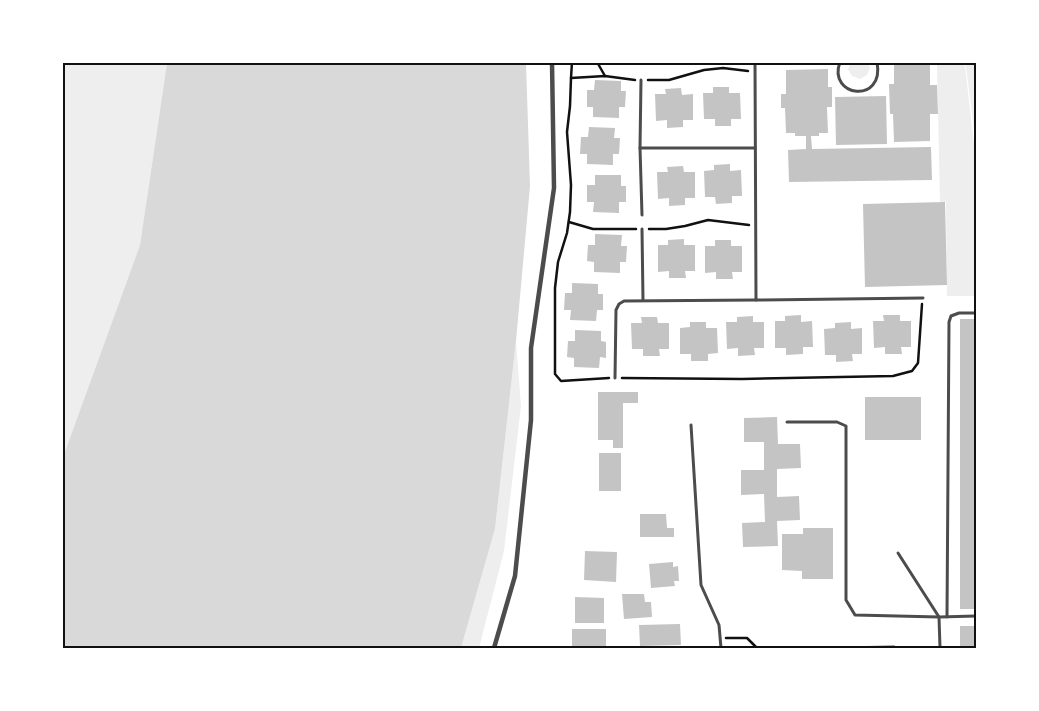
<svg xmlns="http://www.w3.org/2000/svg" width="1039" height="711" viewBox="0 0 1039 711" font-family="Merriweather,serif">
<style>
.green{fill:#eee}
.water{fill:#d9d9d9}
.building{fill:#c4c4c4}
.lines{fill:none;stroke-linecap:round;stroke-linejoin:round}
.path{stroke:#111;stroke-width:2.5}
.service{stroke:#4c4c4c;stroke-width:3}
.pedestrian{stroke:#4c4c4c;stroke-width:4.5}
.neatline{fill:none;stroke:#111;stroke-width:2}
</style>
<rect width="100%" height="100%" fill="#fff"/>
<!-- green -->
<g class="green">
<polygon points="851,62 868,63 870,68 867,75 860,79 852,76 848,69"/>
<polygon points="63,63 167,63 140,245 63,457"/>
<polygon points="937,63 962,63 965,66 976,161 976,296 947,296 946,202 940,202"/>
<polygon points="964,63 976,63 976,147 966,66"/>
<polygon points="516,341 521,406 504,551 479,648 461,648 495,529"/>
</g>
<!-- water -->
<polygon class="water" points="167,63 526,63 530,186 516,341 495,529 461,648 63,648 63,457 140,245"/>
<!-- building -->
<g class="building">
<polygon points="894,62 930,62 930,85 937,85 938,114 930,114 930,141 894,142 893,114 890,114 889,84 894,84"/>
<polygon points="828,69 828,87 832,87 832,107 827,107 828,133 819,133 819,136 811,136 812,149 931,147 932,180 789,182 788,150 806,149 806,136 795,136 795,133 786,133 785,108 781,108 781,94 786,94 786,70"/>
<polygon points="595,80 621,81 621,91 626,91 625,107 619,107 619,118 593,117 593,107 587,107 587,90 594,90"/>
<polygon points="713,87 729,87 729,93 740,93 741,119 731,119 731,126 715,126 715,119 704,119 703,93 713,93"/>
<polygon points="681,88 682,95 693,94 693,120 683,120 683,127 667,128 667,120 656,121 655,94 666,94 665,89"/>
<polygon points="886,96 887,144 836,145 835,97"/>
<polygon points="589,127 615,128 614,138 620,138 619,154 613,154 613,165 587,164 587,154 580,154 581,137 588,137"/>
<polygon points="730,164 730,171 741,170 742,196 732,196 732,203 716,204 715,197 705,197 704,171 714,170 714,165"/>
<polygon points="683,166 684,172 695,172 695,198 685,198 685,205 669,206 669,198 658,199 657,172 668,172 667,167"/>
<polygon points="595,175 621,175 621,186 626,186 626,202 619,202 619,213 593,212 594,202 587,202 587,185 595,185"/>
<polygon points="945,202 947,285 865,287 863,204"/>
<polygon points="595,234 622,235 621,246 627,246 626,262 620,262 620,273 594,272 594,262 587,261 588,245 595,245"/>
<polygon points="684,239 684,245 695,245 695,271 685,271 686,278 669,278 669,271 658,272 658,245 668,245 668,240"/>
<polygon points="715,240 731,240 731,246 742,246 742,272 732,272 733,279 716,279 716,272 705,273 705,246 715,246"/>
<polygon points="572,283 598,284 598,294 603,294 603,310 597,310 596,321 570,320 571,310 564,310 565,293 572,293"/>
<polygon points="801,315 801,322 812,321 813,347 803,347 803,354 786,355 786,348 775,348 775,321 785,321 785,316"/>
<polygon points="883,315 900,315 900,321 911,321 911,347 901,347 902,354 885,354 885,347 874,348 873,321 884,321"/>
<polygon points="753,316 753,322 764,322 764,348 754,348 755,355 738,356 738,348 727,349 726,322 737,322 737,317"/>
<polygon points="641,317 657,317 658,323 669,323 669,349 659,349 660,356 643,356 643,349 632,349 631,323 642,323"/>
<rect x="960" y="319" width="16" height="290"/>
<polygon points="690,322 706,322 706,328 717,328 718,353 708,354 708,361 691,361 691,354 680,354 680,328 690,327"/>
<polygon points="851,322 851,329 862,328 862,354 852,354 853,361 836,362 836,355 825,355 824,329 835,328 835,323"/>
<polygon points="575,330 601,331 601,341 606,342 606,358 600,357 599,368 574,367 574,358 567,357 568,341 575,341"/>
<polygon points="598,392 638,392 638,403 623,403 623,448 613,448 613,440 598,440"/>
<rect x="865" y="397" width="56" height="43"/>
<polygon points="777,417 778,444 800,444 801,468 777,469 777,497 799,496 800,520 777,521 778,546 743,547 742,523 765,522 764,494 741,495 741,470 764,470 764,442 744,442 744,418"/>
<rect x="599" y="453" width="22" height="38"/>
<polygon points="640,514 666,514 667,528 674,528 674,537 640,537"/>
<polygon points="803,528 833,528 833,579 802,579 802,571 782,570 782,534 803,534"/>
<polygon points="585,551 617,552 616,582 584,580"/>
<polygon points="673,562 673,567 678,566 679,581 674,581 675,586 651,588 649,564"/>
<polygon points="622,594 644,594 645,602 651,602 652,617 624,619"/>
<polygon points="575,597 604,598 604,623 575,623"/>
<polygon points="680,624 681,645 640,646 639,625"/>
<rect x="960" y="626" width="16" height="22"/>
<rect x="572" y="629" width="34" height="19"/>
</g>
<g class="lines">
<!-- path -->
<g class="path">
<polyline points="572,62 571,78 605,76 635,80"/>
<polyline points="597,62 605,76"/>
<polyline points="571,78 570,106 567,132 571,185 570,212 567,233 558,262 555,288 555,374 561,381 609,378"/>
<polyline points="648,80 669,80 704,70 723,68 748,71"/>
<polyline points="569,222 593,229 636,229"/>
<polyline points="649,229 666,229 685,226 708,220 749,225"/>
<polyline points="622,378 742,379 893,376 912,371 918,363 922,304"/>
<polyline points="726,638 747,638 757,648"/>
<polyline points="791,648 834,648"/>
</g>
<!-- service -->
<g class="service">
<polyline points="755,62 756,300 923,298"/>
<path d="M840 62C827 97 885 105 877 62"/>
<polyline points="640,148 641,80"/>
<polyline points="642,215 640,148 755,148"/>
<polyline points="642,229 643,300"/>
<polyline points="615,378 616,310 619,304 624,301 756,300"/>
<polyline points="787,422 837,422 846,426 846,600 855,615 939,617 976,616"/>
<polyline points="691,425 701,585 719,625 721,648"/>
<polyline points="898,553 939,617 940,648"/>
<polyline points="947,617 949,322 951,316 959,313 976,313"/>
<polyline points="840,648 894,647 894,648"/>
</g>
<!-- pedestrian -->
<polyline class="pedestrian" points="494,648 515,576 531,420 531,348 554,188 552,62"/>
</g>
<!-- border -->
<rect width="1039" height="711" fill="none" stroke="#ffffff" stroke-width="128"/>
<rect x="64" y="64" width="911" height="583" class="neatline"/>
</svg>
